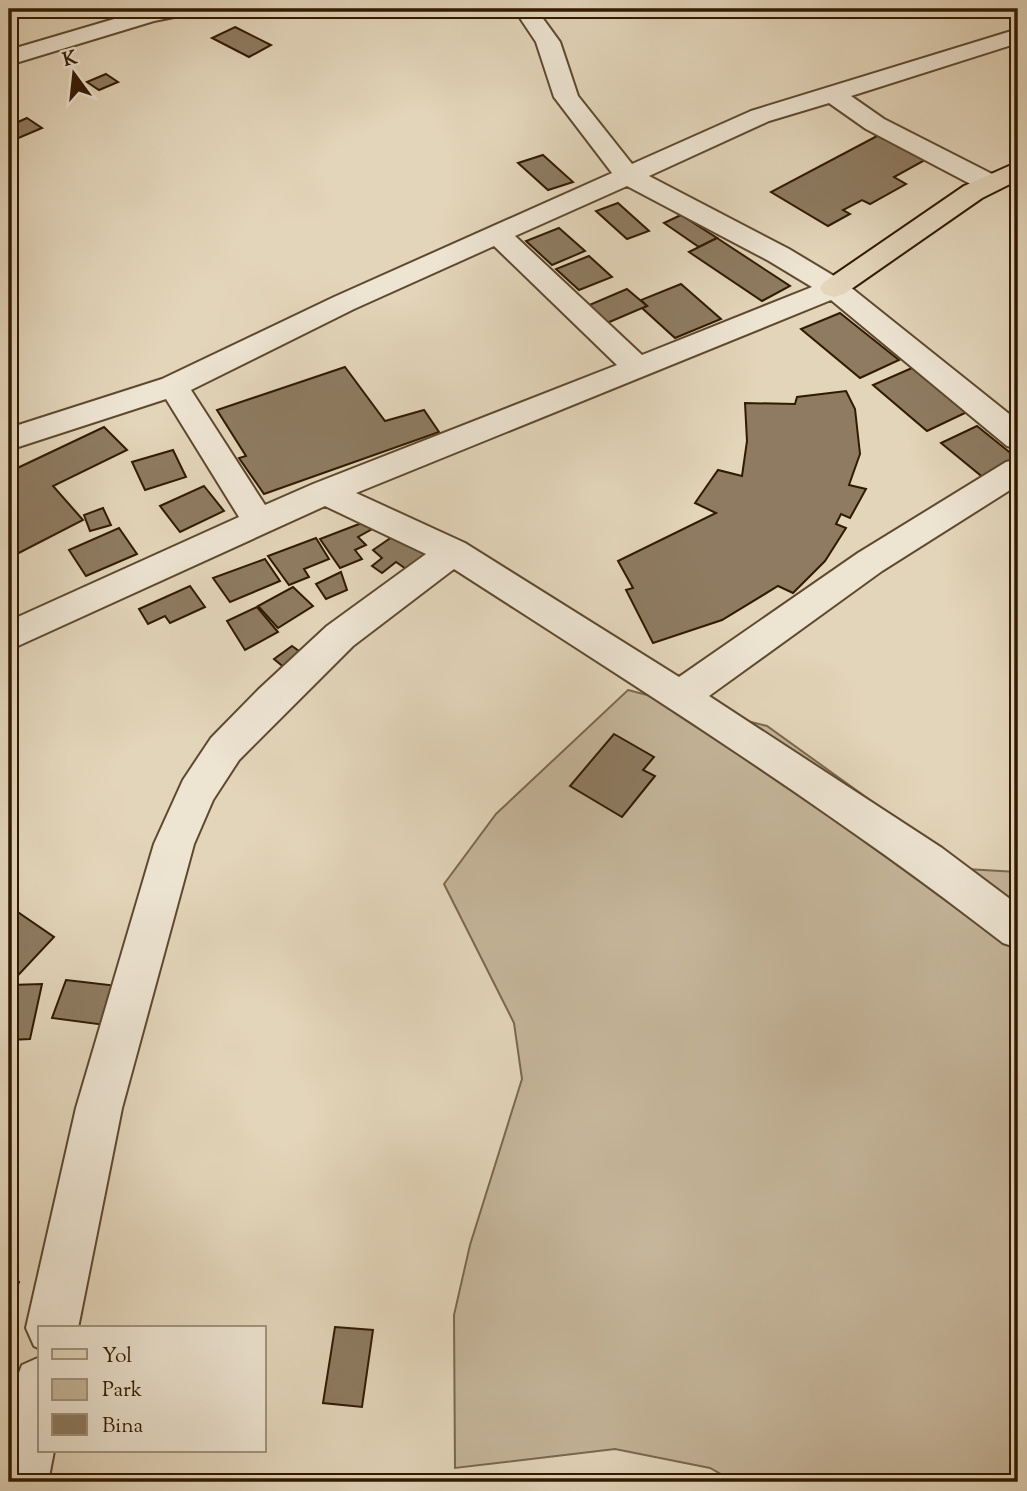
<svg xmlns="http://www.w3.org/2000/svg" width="1027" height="1491" viewBox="0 0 1027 1491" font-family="'Sorts Mill Goudy',serif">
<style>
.green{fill:#c5b59a;stroke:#7b684d;stroke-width:2}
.building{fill:#8e7b61;stroke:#311a00;stroke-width:2}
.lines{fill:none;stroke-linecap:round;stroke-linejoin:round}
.minor-casing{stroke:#5e492e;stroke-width:4}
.major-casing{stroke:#311a00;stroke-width:4}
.minor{fill:#ede4d2;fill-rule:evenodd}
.major{fill:#e3d5ba;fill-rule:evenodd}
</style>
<rect width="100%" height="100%" fill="#e3d5ba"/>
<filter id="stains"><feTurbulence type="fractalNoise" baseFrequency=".00286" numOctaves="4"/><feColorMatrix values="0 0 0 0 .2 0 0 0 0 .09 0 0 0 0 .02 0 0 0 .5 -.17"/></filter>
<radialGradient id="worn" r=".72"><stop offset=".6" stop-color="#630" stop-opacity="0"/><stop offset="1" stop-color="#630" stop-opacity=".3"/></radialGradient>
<!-- green -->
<polygon class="green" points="628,690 767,726 966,869 1018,872 1018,1482 735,1482 710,1468 615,1449 455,1468 454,1315 470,1245 522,1079 514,1023 444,884 496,814"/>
<!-- building -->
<g class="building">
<polygon points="235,27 271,45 249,57 212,38"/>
<polygon points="106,74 118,82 99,90 87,82"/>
<polygon points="27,118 42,128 9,142 9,126"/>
<polygon points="879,135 925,160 894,177 906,184 870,204 862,200 843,210 850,214 828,226 771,192"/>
<polygon points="543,155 573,182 548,190 518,163"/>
<polygon points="618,203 649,231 627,239 596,211"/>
<polygon points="681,215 717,238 699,247 664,223"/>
<polygon points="559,228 585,251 552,265 526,241"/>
<polygon points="717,238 790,286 762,301 689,252"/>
<polygon points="589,256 612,277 579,290 556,269"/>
<polygon points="681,284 721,319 675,338 642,308 647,306 641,300"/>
<polygon points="627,289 647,306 607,323 587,306"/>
<polygon points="840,313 899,360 860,378 801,329"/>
<polygon points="345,367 385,421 424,410 439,432 264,494 239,458 246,456 217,410"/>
<polygon points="912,368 967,412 927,431 873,385"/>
<polygon points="846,391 855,409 860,454 849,485 866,489 850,518 841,514 836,524 846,528 825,561 793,593 778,586 722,620 653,643 626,590 633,588 618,561 716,513 695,503 718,470 742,476 747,441 745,403 795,404 797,397"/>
<polygon points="977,426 1018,459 1018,462 985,479 941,443"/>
<polygon points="104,427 127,450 53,486 83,520 9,558 9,472"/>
<polygon points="173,450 186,477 145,490 132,462"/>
<polygon points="204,486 224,511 180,532 160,506"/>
<polygon points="103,508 111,525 90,531 84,515"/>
<polygon points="367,521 374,528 358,537 366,545 355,550 362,559 340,568 320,539"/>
<polygon points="119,528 137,554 86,576 69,550"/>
<polygon points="395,535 440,559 406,569 396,562 382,573 372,566 382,558 373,550"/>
<polygon points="316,538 329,559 304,569 309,577 289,585 268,556"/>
<polygon points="265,559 280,581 230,602 213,578"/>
<polygon points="341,572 347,590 326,599 316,584"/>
<polygon points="190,586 205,607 170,623 165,616 148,624 139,609"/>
<polygon points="293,587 313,606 278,628 258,606"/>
<polygon points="257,607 278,632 245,650 227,621"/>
<polygon points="292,646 306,656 286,669 274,659"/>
<polygon points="614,734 654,757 643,770 655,776 622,817 570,786"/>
<polygon points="9,906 54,937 9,985"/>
<polygon points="66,980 118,986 105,1025 52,1018"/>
<polygon points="42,984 30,1039 9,1040 10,985"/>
<polygon points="9,1279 19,1282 9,1308"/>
<polygon points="335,1327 373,1330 362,1407 323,1403"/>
</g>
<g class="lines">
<defs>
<g id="minor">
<polygon points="148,9 192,9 189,14 154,21 9,65 9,50"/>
<path d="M514 9H536L560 42 578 96 632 164 751 111 1018 29V43L851 96 884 119 998 177 1002 183 998 189 989 191 980 189 866 129 829 103 769 121 649 176 789 249 844 282 1018 421V449L1007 446 831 300 356 493 465 543 679 677 858 553 1006 462 1018 459V485L882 571 709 696 942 848 1018 905V948L1003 943C828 807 640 689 454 569L353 646 239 760 213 800 194 844 122 1108 78 1328H40V1349L34 1346 26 1328 76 1108 154 844 183 780 211 738 259 689 327 626 426 554 325 506 9 650V621L239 517 166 399 9 450V428L162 379 334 297 612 173 554 97 536 42ZM627 186 769 261 812 287 642 355 515 236ZM494 246 617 365 313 484 265 505 191 390 354 309Z"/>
<path d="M40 1357V1451H54L48 1482H9C9 1441 6 1403 22 1365Z"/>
</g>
<polygon id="major" points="1018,162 1018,180 982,198 844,294 834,297 824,294 820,288 824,282 964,186"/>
</defs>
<!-- minor casing -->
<use href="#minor" class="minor-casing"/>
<!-- major casing -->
<use href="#major" class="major-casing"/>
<!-- minor -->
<use href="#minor" class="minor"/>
<!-- major -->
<use href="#major" class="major"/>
</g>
<!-- margin -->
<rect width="1027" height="1491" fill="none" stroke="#e3d5ba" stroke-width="35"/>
<rect x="10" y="10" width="1006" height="1470" fill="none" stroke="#311a00" stroke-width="3.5"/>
<rect x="18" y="18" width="992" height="1456" fill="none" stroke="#311a00" stroke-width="2"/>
<!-- legend -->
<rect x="38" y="1326" width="228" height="126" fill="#ede4d2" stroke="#a2937e" stroke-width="2"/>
<rect x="52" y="1349" width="35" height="10" fill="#e3d5ba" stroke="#a2937e" stroke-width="2"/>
<text x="102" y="1362" font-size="21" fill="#311a00">Yol</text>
<rect x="52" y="1379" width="35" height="21" fill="#c5b59a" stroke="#a2937e" stroke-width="2"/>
<text x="102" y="1396" font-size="21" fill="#311a00">Park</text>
<rect x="52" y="1414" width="35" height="21" fill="#8e7b61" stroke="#a2937e" stroke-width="2"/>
<text x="102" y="1432" font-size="21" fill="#311a00">Bina</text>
<!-- north arrow -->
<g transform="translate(74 74) rotate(345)" stroke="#ede4d2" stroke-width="5" paint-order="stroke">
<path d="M0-5L12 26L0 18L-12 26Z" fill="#311a00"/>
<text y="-10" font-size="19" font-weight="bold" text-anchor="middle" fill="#311a00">K</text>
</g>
<rect width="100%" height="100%" filter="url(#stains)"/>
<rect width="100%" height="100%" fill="url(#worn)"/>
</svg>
